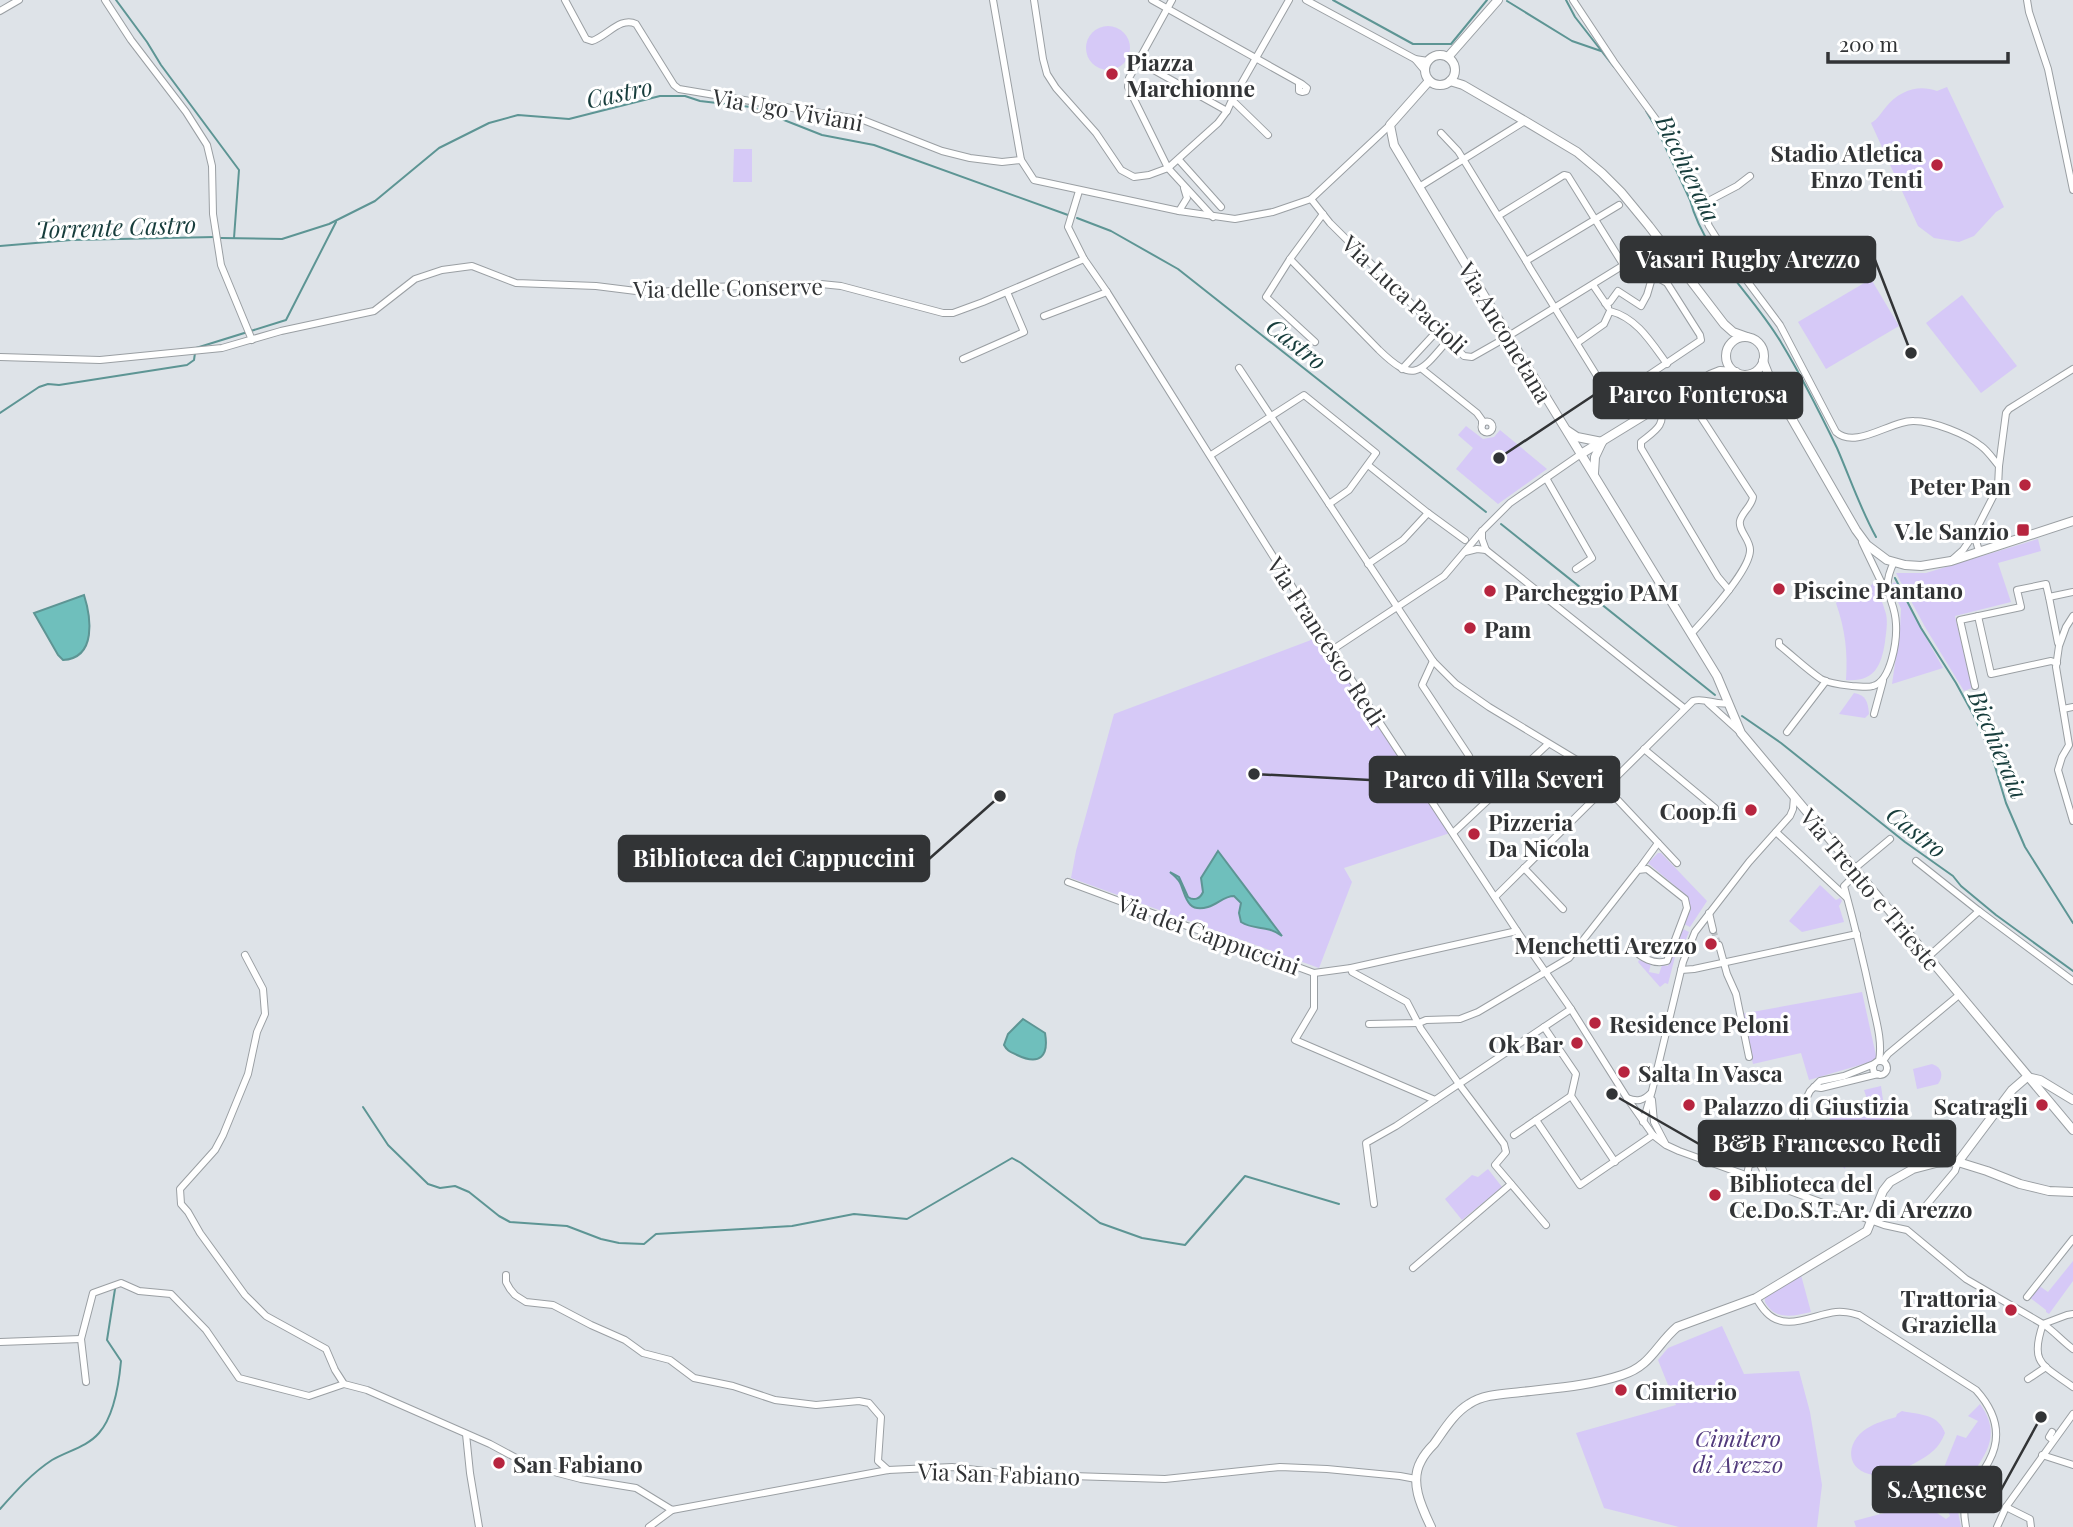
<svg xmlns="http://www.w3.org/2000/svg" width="2073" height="1527" viewBox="0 0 2073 1527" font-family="'Playfair Display',serif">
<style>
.green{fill:#d6c9f7;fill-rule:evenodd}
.water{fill:#6fbfbc;stroke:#5d9594;stroke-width:2}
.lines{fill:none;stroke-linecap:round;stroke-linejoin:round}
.stream{stroke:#5d9594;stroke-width:2}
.minor-tunnel{stroke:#bcc0c4;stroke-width:6;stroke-dasharray:6 3;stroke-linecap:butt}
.minor-casing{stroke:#9a9fa3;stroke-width:8}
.major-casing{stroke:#9a9fa3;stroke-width:10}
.minor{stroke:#fff;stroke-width:6}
.major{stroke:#fff;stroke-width:8}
.poi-dot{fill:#b7253f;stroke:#fff;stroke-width:2.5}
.labels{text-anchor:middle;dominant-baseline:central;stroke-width:6;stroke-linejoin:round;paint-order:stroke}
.poi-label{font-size:23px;font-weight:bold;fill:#323436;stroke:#fff;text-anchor:start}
.street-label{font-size:23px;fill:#323436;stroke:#fff}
.park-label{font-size:23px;font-style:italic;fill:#513a7c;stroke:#fff}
.water-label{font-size:24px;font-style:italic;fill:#173d3c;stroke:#fff}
.leader{fill:none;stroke:#323436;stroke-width:2.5}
.callout-dot{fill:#323436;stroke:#fff;stroke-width:2.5}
.callout{fill:#323436;stroke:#323436;stroke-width:2.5}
.callout-label{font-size:24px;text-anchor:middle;font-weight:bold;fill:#fff}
</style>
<rect width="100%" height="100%" fill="#dee3e8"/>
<!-- green -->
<g class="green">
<circle cx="1108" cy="48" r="22"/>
<path d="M1947 87 2004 207 1996 212 1974 236 1959 242 1934 238 1918 226 1871 123C1879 118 1880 114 1886 107 1899 91 1918 84 1937 91Z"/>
<polygon points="734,149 752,149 752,182 733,182"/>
<polygon points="1871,279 1899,326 1826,369 1798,322"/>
<polygon points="1962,295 2017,366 1981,393 1926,323"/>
<polygon points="1466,426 1483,439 1494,437 1500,430 1547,469 1498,504 1456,469 1473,448 1458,435"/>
<polygon points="2038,539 2041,551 1998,563 2011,602 1955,616 1972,688 1964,691 1925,627 1896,573 1926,573"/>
<path d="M1874 582C1878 592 1883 603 1886 614 1888 623 1886 633 1885 642 1881 667 1874 682 1846 680 1848 652 1845 629 1836 603L1845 593 1857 602Z"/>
<polygon points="1895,582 1943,668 1892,684 1900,630 1901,609 1891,585"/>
<path d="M1319 637 1450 833 1344 868 1352 882 1319 968 1071 878 1076 851 1114 714ZM1218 851 1280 936C1268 924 1252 930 1239 919L1241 903 1234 896H1228L1210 907 1184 896 1179 881 1171 873 1179 877 1188 897C1209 907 1200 880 1205 871 1209 864 1213 856 1218 851Z"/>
<path d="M1854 693C1866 695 1868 702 1869 714L1865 718 1839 714Z"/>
<path d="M1658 853H1661L1707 901 1690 927 1684 924C1688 914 1693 907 1687 896L1648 863Z"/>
<polygon points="1820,885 1836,900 1840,898 1842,901 1839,906 1844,922 1802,932 1789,921"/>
<polygon points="1681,928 1689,932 1680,954 1676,953 1668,984 1665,983 1660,987 1638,962 1639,960 1651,963 1649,972 1659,974 1662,965 1668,966"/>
<polygon points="1862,992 1877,1060 1809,1080 1801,1053 1753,1064 1741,1014"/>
<path d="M1932 1064C1942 1067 1944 1076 1938 1084L1917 1089 1913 1069Z"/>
<polygon points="1881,1086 1884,1107 1890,1106 1895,1125 1891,1126 1892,1132 1896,1132 1901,1155 1869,1164 1867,1157 1846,1162 1845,1169 1843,1167 1827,1109 1867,1099 1864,1090"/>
<polygon points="1488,1169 1502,1187 1462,1220 1445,1199 1472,1175 1478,1177"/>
<polygon points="2073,1261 2073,1281 2049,1314 2046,1312 2046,1310 2029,1297 2038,1285 2048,1292"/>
<path d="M1801 1275 1811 1312C1794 1316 1775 1321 1765 1302V1297Z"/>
<polygon points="1722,1326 1744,1374 1799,1371 1810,1412 1822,1485 1817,1527 1679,1527 1604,1508 1576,1433 1676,1405 1658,1360 1668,1348"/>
<path d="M1980 1404C2011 1447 1966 1467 1958 1505 1957 1511 1960 1520 1961 1527H1856L1854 1521 1922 1503 1946 1519 1950 1516 1937 1485 1957 1435 1966 1438 1978 1421 1968 1416Z"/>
<path d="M1902 1411C1919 1415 1938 1413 1945 1433 1939 1449 1929 1455 1915 1463 1904 1469 1887 1477 1874 1475 1845 1471 1845 1443 1866 1429 1875 1423 1886 1420 1896 1417L1897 1414Z"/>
</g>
<!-- water -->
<g class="water">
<path d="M84 595C91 617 97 658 63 660L58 655 34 613Z"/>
<path d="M1218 851 1282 936C1266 924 1255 931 1241 922L1239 913 1241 903 1234 896C1224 896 1218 904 1208 907 1188 913 1186 898 1181 885 1179 879 1174 876 1170 872L1179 877 1188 897C1194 901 1200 899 1203 892L1201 878Z"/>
<path d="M1023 1019 1045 1033C1049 1056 1040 1066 1017 1055 1011 1052 1007 1051 1004 1045L1008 1034Z"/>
</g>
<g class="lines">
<!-- stream -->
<g class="stream">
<polyline points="116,0 147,42 161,65 239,170 234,238"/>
<polyline points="1333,0 1413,44 1451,44 1487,0"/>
<polyline points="1566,0 1575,17 1614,67"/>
<polyline points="1507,1 1572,41 1601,51"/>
<path d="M1646 111 1657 129 1690 200C1705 256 1753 294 1782 344 1802 377 1820 413 1837 448 1850 478 1860 508 1876 537"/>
<polyline points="1077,218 1111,231 1178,269 1486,512"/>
<polyline points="221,238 282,239 329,224 375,201 439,148 489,123 518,115 569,119 660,96 685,96 700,101 751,107 822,135 874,145 1068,215"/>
<polyline points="0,246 71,240 215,237"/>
<polyline points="196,348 286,320 336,222"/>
<polyline points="0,413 39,387 48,384 59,385 187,365 194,360 195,353"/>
<polyline points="1501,524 1715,695"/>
<polyline points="1895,578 1921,628 1956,683 1974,716 1991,753 2006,803 2025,847 2073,923"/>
<polyline points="1742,716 1781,743 1905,842 1953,876 1961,886 1996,915 2073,971"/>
<polyline points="363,1107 388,1145 428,1184 440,1188 455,1186 469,1192 499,1216 510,1222 567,1226 601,1239 619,1243 644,1244 656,1234 792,1226 854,1214 907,1219 1012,1158 1021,1163 1100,1223 1142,1238 1185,1245 1245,1176 1339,1204"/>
<path d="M0 1509C16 1491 32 1473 52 1460 67 1451 87 1447 99 1433 114 1416 119 1383 121 1361L107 1340 115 1289"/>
</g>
<!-- minor-tunnel -->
<polyline class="minor-tunnel" points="1713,930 1719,945"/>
<defs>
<g id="minor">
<polyline points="105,0 131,40 186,112 207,145 212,166 213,214 221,265 252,340"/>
<path d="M565 0 586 39 592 41C607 36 621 16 636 24L674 85 679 89 863 120 942 151 970 158 1002 162 1021 160"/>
<polyline points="993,0 1021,160 1034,180 1179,211 1235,219 1273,212 1311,199 1390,125"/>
<polyline points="1034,0 1043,59 1047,74 1056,88 1096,133 1121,170 1134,177 1149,175 1168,168 1218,123 1227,111 1232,100 1289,0"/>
<polyline points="1152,0 1302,84 1307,88 1306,91 1302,92 1299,91 1299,83"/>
<polyline points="1172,0 1129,78 1128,87 1168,168 1213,217"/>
<polyline points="1306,0 1415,59 1428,61"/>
<path d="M1573 0 1614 62 1669 137 1709 226 1724 250 1780 325 1836 432C1856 450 1891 420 1914 421 1933 421 1966 434 1981 446 1988 451 1993 459 1999 466L1998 487 1974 534 1979 551"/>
<polyline points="2027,0 2029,12 2048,69 2073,190"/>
<polyline points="0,11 19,0"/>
<polyline points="1415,59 1425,71"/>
<polyline points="1150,68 1227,111"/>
<polyline points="1232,100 1268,135"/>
<polyline points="1441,133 1458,151 1468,167 1498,216 1502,222 1526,261 1530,268 1610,397 1628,389 1701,340 1700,335 1667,283 1658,278 1629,274 1568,176 1564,175 1498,216"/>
<polyline points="1179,160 1221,207"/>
<polyline points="1419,187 1525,121"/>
<path d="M1079 191 1068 227 1084 259 1107 292 1332 650 1517 931 1571 1009 1627 1098 1653 1135 1666 1145 1679 1151 1884 1225 1907 1230 1966 1279 2043 1324C2054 1331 2062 1341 2073 1349"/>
<polyline points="1311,199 1330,223 1464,356 1472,357 1502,340 1661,242"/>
<polyline points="1699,206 1737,186 1750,176"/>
<polyline points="1179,211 1187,198 1184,188"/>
<path d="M1290 259 1379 350C1414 384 1420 373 1448 340"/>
<polyline points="1526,261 1619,205"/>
<polyline points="1593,285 1608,307"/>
<polyline points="1605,303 1610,302 1618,291 1641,306 1647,295 1652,278"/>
<polyline points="1044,316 1107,292"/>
<polyline points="1315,342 1266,297 1290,259 1323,214"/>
<path d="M1577 343 1604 324 1610 311C1637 318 1651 342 1667 364"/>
<polyline points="0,357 100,360 222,348 281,331 374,311 415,279 442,270 472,266 516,283 596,286 652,293 709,287 821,284 841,286 943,313 953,313 983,302 1084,259"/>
<polyline points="963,359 1024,332 1007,292"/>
<polyline points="1239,368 1433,661 1456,684 1489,707 1585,765 1677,863"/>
<polyline points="1402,369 1438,330"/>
<polyline points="1422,369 1477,413 1482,420 1482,425"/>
<path d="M1684 391 1753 497C1752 506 1742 512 1740 521 1738 531 1751 540 1750 551 1749 571 1705 619 1691 634"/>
<path d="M1659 407C1668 425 1653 432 1641 442V448L1718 577 1729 590"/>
<circle cx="1487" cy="427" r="5.5"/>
<polyline points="1211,455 1304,395 1376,453 1349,490 1329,504"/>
<polyline points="1368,465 1428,513 1465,540"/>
<polyline points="1999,466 2006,413 2009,409 2073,369"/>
<polyline points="1546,478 1592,558 1576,569"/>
<polyline points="1482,531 1482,539 1486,550 1684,708"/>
<polyline points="1862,542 1886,592"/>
<polyline points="1465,552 1477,549 1486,550"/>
<polyline points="1953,559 1963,550 1974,534"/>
<polyline points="1368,564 1403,540 1428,513"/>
<polyline points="2049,597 2058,643"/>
<polyline points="1978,616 1991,674 2051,661 2057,663"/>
<polyline points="2073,616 2066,627 2059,646 2056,667 2069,745 2062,757 2058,770 2073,821"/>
<path d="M1779 642V645C1793 656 1806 669 1821 679 1830 684 1842 685 1852 686 1859 686 1867 688 1873 686 1891 681 1897 641 1896 624 1895 597 1879 593 1894 562"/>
<polyline points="1332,650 1444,576 1482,531 1510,503 1581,454"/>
<polyline points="1433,661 1422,685 1469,756"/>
<polyline points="1975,686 1960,620 2021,607 2017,590 2046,584 2049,597 2073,592"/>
<polyline points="1708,703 1739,731"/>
<polyline points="2063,709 2073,707"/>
<polyline points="1874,714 1883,681"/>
<polyline points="1787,732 1826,681"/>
<polyline points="1644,749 1715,808"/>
<polyline points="1454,832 1548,744"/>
<polyline points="1776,832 1846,897"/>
<polyline points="1916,861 1979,911 2073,981"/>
<polyline points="1524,868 1563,909"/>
<polyline points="1639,869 1658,843"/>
<polyline points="1854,869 1890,839"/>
<path d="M1857 873 1844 886C1854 923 1863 959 1871 997 1875 1017 1883 1040 1879 1061"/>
<polyline points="1068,882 1314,973 1351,968 1517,931"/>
<path d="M1495 897 1693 701C1704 697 1716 706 1729 703"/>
<polyline points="1709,913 1713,930"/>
<polyline points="1719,945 1727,974 1736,994 1749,1057"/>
<polyline points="245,955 263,989 265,1014 257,1032 248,1074 223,1135 215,1150 180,1189 181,1204 188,1212 200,1233 245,1295 266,1316 326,1349 335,1370 344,1384 367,1390 490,1444 531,1466 581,1479 636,1488 672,1510 888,1470 952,1467 1034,1477 1072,1476 1165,1479 1280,1467 1327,1469 1400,1476 1416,1479"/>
<polyline points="1928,957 1979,911"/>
<polyline points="1351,968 1352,972 1407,1002 1421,1029 1459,1084 1504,1144 1506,1152 1495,1165 1546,1225"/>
<polyline points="1681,970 1694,969 1857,934"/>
<polyline points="1314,973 1314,1008 1295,1040 1435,1100 1571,1009"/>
<path d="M1369 1024 1419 1023 1426 1020 1460 1019 1478 1012 1569 958 1638 870 1647 869 1685 899 1687 908 1667 961C1654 965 1641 958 1632 948"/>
<polyline points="1544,1027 1576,1074 1571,1096 1615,1162"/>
<polyline points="1883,1061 1888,1054 1959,995"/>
<circle cx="1880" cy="1068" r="7"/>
<polyline points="1814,1087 1821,1088 1878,1074"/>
<path d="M1627 1098C1637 1102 1643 1101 1651 1093"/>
<polyline points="1652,1100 1654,1122 1665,1143"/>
<polyline points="1536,1120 1580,1185 1653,1135"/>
<polyline points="1643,1122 1652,1091 1683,962 1695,932 1749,862 1790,816 1793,809 1794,797"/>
<polyline points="1722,1133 1738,1152 1757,1162"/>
<polyline points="1514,1135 1571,1096"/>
<polyline points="1759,1163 1763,1170 1760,1180"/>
<polyline points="1747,1175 1749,1165 1779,1156 1798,1138 1806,1099 1810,1091 1820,1081 1844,1076 1874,1064"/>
<polyline points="1374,1204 1366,1143 1396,1126 1435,1100"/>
<polyline points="1919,1214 1955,1171 1958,1162"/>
<polyline points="1413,1268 1511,1184"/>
<polyline points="506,1275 506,1282 510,1289 515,1295 526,1302 553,1305 591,1325 625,1340 643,1353 670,1360 694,1378 733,1386 775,1400 816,1405 859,1401 869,1403 881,1417 878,1461 888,1470"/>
<polyline points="2027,1297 2073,1239"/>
<path d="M1756 1298C1759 1303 1762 1308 1766 1312 1785 1333 1814 1314 1836 1312 1845 1311 1851 1313 1859 1315L1976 1390C1995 1411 2003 1435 1989 1461 1981 1476 1970 1488 1965 1505 1963 1512 1965 1520 1966 1527"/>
<path d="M2043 1324C2029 1364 2043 1365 2073 1387"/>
<polyline points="2043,1324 2067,1315 2073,1314"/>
<polyline points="0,1342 81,1339"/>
<polyline points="2028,1379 2046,1367"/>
<polyline points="86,1382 81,1339 93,1293 121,1283 139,1291 171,1294 206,1330 239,1378 309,1396 344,1384"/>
<polyline points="2052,1432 2049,1437 2053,1440"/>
<polyline points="466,1434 470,1473 479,1527"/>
<polyline points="2042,1455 2073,1465"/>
<polyline points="2006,1507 2030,1519 2031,1527"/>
<polyline points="649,1527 672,1510"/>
<polyline points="1997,1527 2006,1507 2073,1414"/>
</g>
<g id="major">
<circle cx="1440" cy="70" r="15"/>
<polyline points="1448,57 1498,0"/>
<polyline points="1429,81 1390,125 1394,145 1503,327 1717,676 1741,733 2073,1130"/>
<polyline points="1450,81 1463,85 1525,121 1577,152 1602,173 1621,192 1649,226 1724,324 1733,332 1747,337"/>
<circle cx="1745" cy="356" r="19"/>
<polyline points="1763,361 1773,386 1856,530 1867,545 1887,560 1905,565 1921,566 1951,561 2073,521"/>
<polyline points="1568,431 1577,437 1602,442"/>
<polyline points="1581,454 1710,375 1720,371 1736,372"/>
<polyline points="1594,473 1595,457 1602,442"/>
<polyline points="2027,1077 2040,1080 2073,1100"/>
<polyline points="1958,1162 2012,1090 2027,1077"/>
<path d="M1431 1527C1422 1508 1409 1482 1421 1461 1424 1455 1429 1449 1434 1444 1444 1430 1454 1413 1469 1404 1484 1394 1504 1394 1521 1392 1555 1388 1589 1386 1622 1375 1651 1366 1656 1345 1677 1327L1756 1298 1867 1231 1883 1191 1890 1182 1913 1169 1936 1163 1958 1162 1987 1171 2020 1184 2049 1191 2073 1192"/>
</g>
</defs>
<!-- minor casing -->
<use href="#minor" class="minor-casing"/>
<!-- major casing -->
<use href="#major" class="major-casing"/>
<!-- minor -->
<use href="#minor" class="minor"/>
<!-- major -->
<use href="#major" class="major"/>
</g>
<!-- markers -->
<g class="poi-dot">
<circle cx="1112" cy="74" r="7"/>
<circle cx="1937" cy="165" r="7"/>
<circle cx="2025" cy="485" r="7"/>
<rect x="2016" y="523" width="14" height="14" rx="3.5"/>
<circle cx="1779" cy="589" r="7"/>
<circle cx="1490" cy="591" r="7"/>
<circle cx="1470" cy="628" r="7"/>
<circle cx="1751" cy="810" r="7"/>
<circle cx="1474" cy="834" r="7"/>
<circle cx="1711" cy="944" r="7"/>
<circle cx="1595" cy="1023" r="7"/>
<circle cx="1577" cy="1043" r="7"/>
<circle cx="1624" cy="1072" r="7"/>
<circle cx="1689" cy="1105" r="7"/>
<circle cx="2042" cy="1105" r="7"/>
<circle cx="1715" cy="1195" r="7"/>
<circle cx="2011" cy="1310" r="7"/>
<circle cx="1621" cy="1390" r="7"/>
<circle cx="499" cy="1463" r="7"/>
</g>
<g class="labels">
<!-- poi labels -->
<g class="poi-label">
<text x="1126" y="61">Piazza<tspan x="1126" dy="26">Marchionne</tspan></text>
<text x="1923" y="152" text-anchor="end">Stadio Atletica<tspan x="1923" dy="26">Enzo Tenti</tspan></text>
<text x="2011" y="485" text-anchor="end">Peter Pan</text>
<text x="2009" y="530" text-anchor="end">V.le Sanzio</text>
<text x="1793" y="589">Piscine Pantano</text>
<text x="1504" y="591">Parcheggio PAM</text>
<text x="1484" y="628">Pam</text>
<text x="1737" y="810" text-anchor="end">Coop.fi</text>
<text x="1488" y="821">Pizzeria<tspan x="1488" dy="26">Da Nicola</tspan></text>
<text x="1697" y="944" text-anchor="end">Menchetti Arezzo</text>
<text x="1609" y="1023">Residence Peloni</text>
<text x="1563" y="1043" text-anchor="end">Ok Bar</text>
<text x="1638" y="1072">Salta In Vasca</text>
<text x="1703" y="1105">Palazzo di Giustizia</text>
<text x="2028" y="1105" text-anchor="end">Scatragli</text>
<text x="1729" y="1182">Biblioteca del<tspan x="1729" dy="26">Ce.Do.S.T.Ar. di Arezzo</tspan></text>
<text x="1997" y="1297" text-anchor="end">Trattoria<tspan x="1997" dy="26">Graziella</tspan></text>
<text x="1635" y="1390">Cimiterio</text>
<text x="513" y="1463">San Fabiano</text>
</g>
<!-- street labels -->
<g class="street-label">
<text transform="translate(788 109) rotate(10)">Via Ugo Viviani</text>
<text transform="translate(728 287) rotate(-1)">Via delle Conserve</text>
<text transform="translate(1405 294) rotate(43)">Via Luca Pacioli</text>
<text transform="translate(1506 332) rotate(59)">Via Anconetana</text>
<text transform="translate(1327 641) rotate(57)">Via Francesco Redi</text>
<text transform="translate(1871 889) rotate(50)">Via Trento e Trieste</text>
<text transform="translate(1209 934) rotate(20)">Via dei Cappuccini</text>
<text transform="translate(999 1473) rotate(2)">Via San Fabiano</text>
</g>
<!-- park labels -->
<g class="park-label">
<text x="1738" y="1437">Cimitero<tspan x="1738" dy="26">di Arezzo</tspan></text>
</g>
<!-- water labels -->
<g class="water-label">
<text transform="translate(619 92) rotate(-12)">Castro</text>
<text transform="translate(1689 168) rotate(64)">Bicchieraia</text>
<text transform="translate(116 226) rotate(-2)">Torrente Castro</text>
<text transform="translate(1297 343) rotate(38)">Castro</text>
<text transform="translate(1999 744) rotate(67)">Bicchieraia</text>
<text transform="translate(1917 831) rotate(38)">Castro</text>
</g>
</g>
<!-- callouts -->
<path class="leader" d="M1911 353L1875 260M1499 458L1594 395M1254 774L1370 780M1000 796L929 859M1612 1094L1699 1144M2041 1417L2001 1490"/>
<g class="callout-dot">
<circle cx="1911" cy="353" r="7"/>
<circle cx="1499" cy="458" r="7"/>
<circle cx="1254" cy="774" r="7"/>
<circle cx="1000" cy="796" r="7"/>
<circle cx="1612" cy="1094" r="7"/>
<circle cx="2041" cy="1417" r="7"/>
</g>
<g class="callout">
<rect x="1621" y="237" width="254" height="45" rx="7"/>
<rect x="1594" y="373" width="208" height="45" rx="7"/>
<rect x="1370" y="757" width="249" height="45" rx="7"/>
<rect x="619" y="836" width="310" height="45" rx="7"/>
<rect x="1699" y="1121" width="256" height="45" rx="7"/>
<rect x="1873" y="1467" width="128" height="45" rx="7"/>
</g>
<g class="callout-label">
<text x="1748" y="268">Vasari Rugby Arezzo</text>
<text x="1698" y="403">Parco Fonterosa</text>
<text x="1494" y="788">Parco di Villa Severi</text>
<text x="774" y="867">Biblioteca dei Cappuccini</text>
<text x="1827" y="1152">B&amp;B Francesco Redi</text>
<text x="1937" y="1498">S.Agnese</text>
</g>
<!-- scale -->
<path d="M1828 52v10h180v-10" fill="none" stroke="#323436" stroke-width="3.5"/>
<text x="1839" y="52" font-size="21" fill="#323436" stroke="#ffffff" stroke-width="5" paint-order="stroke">200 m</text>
</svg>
